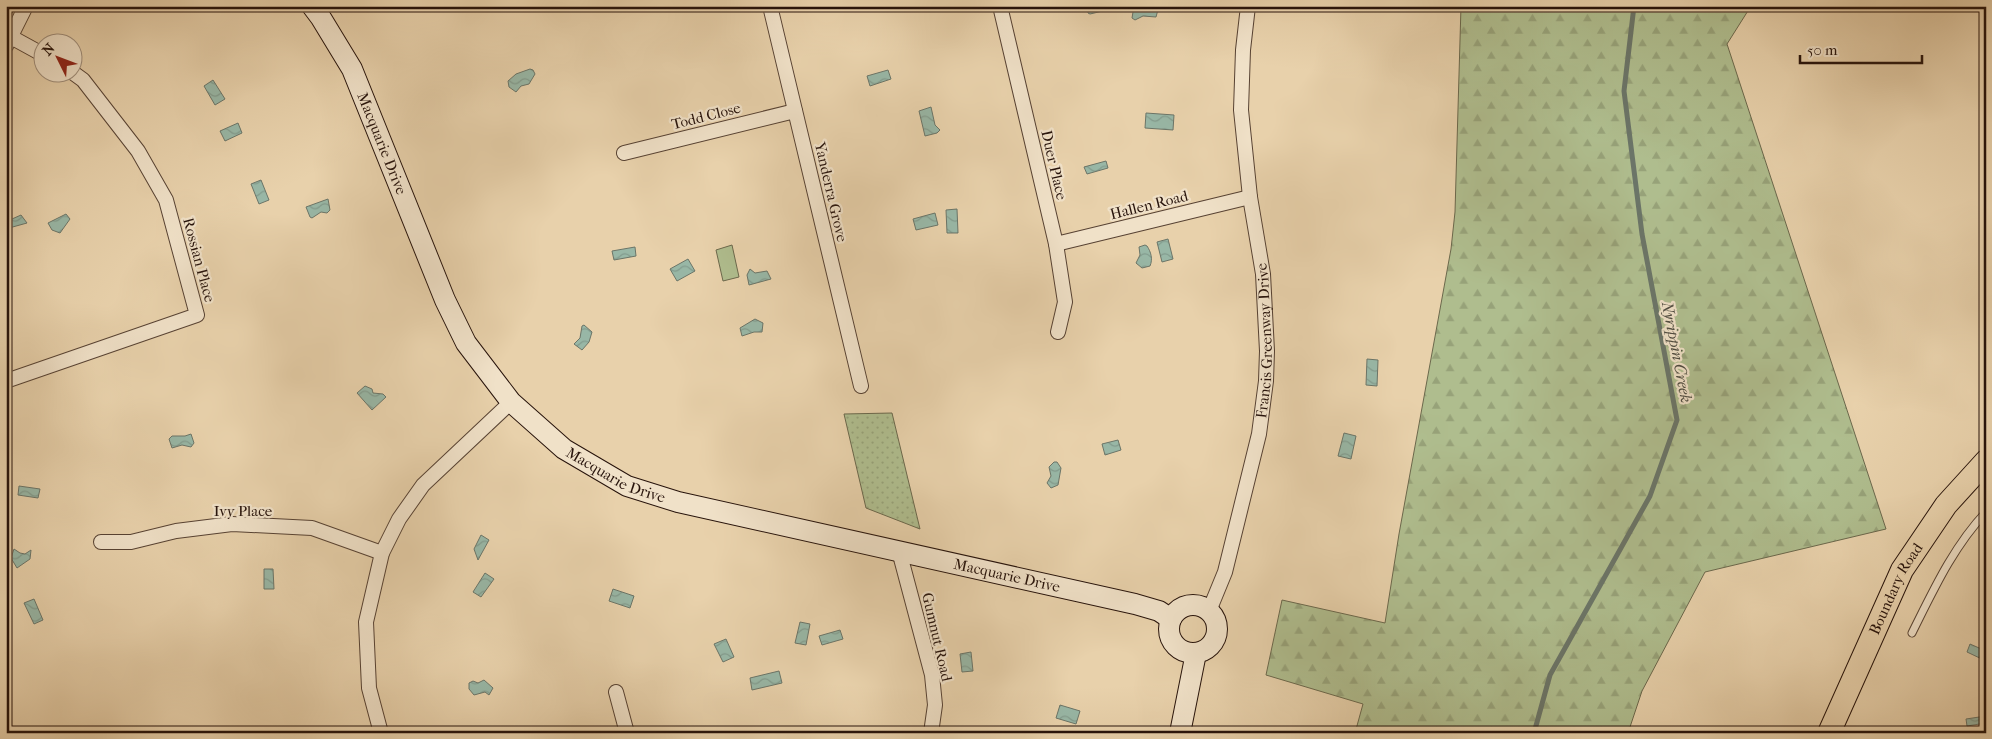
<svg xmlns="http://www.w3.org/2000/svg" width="1992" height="739" viewBox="0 0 1992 739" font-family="'IM FELL French Canon',serif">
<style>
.forest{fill:url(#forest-firs);stroke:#6b684c}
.park{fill:url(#park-dots);stroke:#6b684c}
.pitch{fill:#afbd8e;stroke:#6b684c}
.water{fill:url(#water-waves);stroke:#6b7568}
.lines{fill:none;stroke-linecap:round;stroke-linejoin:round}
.stream{stroke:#6b7568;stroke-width:5}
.lane-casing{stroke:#574233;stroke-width:9}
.street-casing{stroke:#574233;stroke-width:16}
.secondary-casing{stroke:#27130b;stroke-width:22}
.primary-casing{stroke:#27130b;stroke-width:24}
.lane{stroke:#f0e1c8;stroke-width:7}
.street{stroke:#f0e1c8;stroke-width:14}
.secondary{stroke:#f0e1c8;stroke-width:20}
.primary{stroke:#e8d1ab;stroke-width:22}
.labels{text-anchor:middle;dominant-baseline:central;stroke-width:4.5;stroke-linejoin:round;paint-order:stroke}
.street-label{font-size:15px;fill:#27130b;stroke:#f0e1c8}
.water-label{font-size:16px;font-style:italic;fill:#4f4c41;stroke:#f0e1c8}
</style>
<defs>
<pattern id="forest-firs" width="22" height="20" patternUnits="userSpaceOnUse" patternTransform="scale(1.25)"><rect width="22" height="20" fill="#afbd8e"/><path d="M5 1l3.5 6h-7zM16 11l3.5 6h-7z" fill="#97a279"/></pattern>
<pattern id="park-dots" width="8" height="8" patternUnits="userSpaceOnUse" patternTransform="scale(1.25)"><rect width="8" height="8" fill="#afbd8e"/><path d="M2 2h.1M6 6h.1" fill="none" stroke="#97a279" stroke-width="1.8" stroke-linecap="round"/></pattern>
<pattern id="water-waves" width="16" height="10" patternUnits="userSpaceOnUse" patternTransform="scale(1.25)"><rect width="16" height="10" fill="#98b7a6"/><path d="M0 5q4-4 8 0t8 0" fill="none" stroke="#839c8e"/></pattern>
</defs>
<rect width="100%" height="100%" fill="#e8d1ab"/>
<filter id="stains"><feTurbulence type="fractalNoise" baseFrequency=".004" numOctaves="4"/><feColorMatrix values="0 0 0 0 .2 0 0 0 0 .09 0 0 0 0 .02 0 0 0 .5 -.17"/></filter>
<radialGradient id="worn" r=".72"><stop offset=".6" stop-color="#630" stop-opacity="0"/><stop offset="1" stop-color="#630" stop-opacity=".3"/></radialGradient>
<!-- forest -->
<polygon class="forest" points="1461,6 1751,6 1727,44 1886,529 1705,572 1642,691 1628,733 1355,733 1363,704 1266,675 1282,600 1385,623 1399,534 1451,249 1455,212"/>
<!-- park -->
<polygon class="park" points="892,413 920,529 866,508 844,414"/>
<!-- pitch -->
<polygon class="pitch" points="732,245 739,277 723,281 716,250"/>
<!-- water -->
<g class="water">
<polygon points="1087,6 1110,6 1111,9 1090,14 1088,13"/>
<polygon points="1134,6 1159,6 1156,17 1143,16 1135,20 1132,18"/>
<polygon points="530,69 533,70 535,74 529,84 521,86 516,92 509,87 508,81 516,74"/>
<polygon points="888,70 891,79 870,86 867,76"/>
<polygon points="213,80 225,99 215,105 204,86"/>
<polygon points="931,107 935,125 940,130 937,133 925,136 919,111"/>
<polygon points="1146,113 1174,115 1173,130 1145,128"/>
<polygon points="238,123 242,133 225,141 220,131"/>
<polygon points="1106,161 1108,168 1087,174 1084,167"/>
<polygon points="261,180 269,200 259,204 251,184"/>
<polygon points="328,199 330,210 327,213 321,212 312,218 310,217 306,207"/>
<polygon points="957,209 958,233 947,233 946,210"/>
<polygon points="935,213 938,225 916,230 913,219"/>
<polygon points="66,214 70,219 60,233 52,230 48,223"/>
<polygon points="21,215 27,223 9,228 7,221 10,217 12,219"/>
<polygon points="1168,239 1173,259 1162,262 1157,242"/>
<path d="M1145 245 1147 246C1151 252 1153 259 1150 266L1142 268 1136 263 1140 255 1139 247Z"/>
<polygon points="635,247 636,256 614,260 612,251"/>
<polygon points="688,259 695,271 677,281 670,269"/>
<polygon points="750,269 755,273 767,271 771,279 749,285 747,275"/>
<polygon points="755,319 763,323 762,332 754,332 742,336 740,328"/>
<polygon points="584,325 592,332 589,342 582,350 574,344 580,338 582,326"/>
<polygon points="1367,359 1378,360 1377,386 1366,385"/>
<polygon points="365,386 372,389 373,393 383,394 386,397 372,410 357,393"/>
<polygon points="1344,433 1356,436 1351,459 1338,456"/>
<polygon points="191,434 194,443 191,447 182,445 172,448 169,439 172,436 185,436"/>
<polygon points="1118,440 1121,450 1105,455 1102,444"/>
<polygon points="1054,462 1057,462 1061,468 1058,485 1051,488 1047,483 1051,476 1049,467"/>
<polygon points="19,486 40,489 38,498 18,495"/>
<polygon points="481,535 489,540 478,560 474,549"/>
<polygon points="14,549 20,553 25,554 31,550 30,559 17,568 11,558"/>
<polygon points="264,569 273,569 274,589 264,589"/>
<polygon points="485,573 494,579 481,597 473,592"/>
<polygon points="613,589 634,596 630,608 609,601"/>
<polygon points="34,599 43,620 34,624 24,603"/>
<polygon points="800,622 810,624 806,645 795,643"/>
<polygon points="840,630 843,639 822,645 819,636"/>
<polygon points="726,639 734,657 723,662 714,644"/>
<polygon points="1970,644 1986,651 1986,661 1967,652"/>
<polygon points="971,652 973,671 962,672 960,654"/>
<polygon points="779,671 782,683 752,690 750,678"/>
<polygon points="484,680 493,688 489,695 485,692 474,695 469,689 469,683 473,681 478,683"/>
<polygon points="1060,705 1080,711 1076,724 1056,718"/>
<polygon points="1986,716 1986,723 1967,726 1966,719"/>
</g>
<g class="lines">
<!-- stream -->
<polyline class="stream" points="1534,733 1550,675 1650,496 1677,420 1642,234 1624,91 1634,6"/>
<defs>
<path id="lane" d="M1912 633C1933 591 1953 547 1986 512"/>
<g id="street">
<polyline points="770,6 861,386"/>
<polyline points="1000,6 1056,244 1065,302 1058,332"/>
<polyline points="11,37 42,54"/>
<polyline points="6,46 26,6"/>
<polyline points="624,153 795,111"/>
<polyline points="1056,244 1250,197"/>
<polyline points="6,381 197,315 166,200 138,151 83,80 72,72"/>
<polyline points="101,542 131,542 176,531 232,524 312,528 382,553"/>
<polyline points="899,551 932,675 935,705 931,733"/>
<path id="s1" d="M1209 611 1225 572 1259 434 1266 381 1267 351 1263 274 1250 197 1241 110 1243 50 1248 6"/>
<polyline points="616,692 627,733"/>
<polyline points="381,733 369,688 366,622 382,553 399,519 423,485 511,402"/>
</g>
<g id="secondary">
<path id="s2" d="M312 6 321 18 352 69 445 300 466 343 511 402 564 449 627 486 678 502 1135 604 1159 611 1171 619"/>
<circle cx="1193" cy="629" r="24"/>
<polyline points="1180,733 1196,653"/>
</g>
<g id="primary">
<path id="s3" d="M1829 733 1902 570 1946 505 1986 461"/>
</g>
</defs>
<!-- lane casing -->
<use href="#lane" class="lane-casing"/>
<!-- street casing -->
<use href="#street" class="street-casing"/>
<!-- secondary casing -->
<use href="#secondary" class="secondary-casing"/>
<!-- primary casing -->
<use href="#primary" class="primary-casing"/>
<!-- lane -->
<use href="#lane" class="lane"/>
<!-- street -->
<use href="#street" class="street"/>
<!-- secondary -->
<use href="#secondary" class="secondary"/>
<!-- primary -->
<use href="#primary" class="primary"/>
</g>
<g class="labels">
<!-- street labels -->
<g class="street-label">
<text transform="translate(706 116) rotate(-14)">Todd Close</text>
<text stroke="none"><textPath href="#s2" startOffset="155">Macquarie Drive</textPath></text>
<text transform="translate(1054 165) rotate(77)">Duer Place</text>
<text transform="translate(831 192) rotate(77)">Yanderra Grove</text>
<text transform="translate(1149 205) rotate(-14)">Hallen Road</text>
<text transform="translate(199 260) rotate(75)">Rossian Place</text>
<text stroke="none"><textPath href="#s1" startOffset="278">Francis Greenway Drive</textPath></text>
<text stroke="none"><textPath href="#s2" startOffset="575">Macquarie Drive</textPath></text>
<text x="243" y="511">Ivy Place</text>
<text stroke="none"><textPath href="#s2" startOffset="980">Macquarie Drive</textPath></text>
<text stroke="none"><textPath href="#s3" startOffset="159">Boundary Road</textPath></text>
<text transform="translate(937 637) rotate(77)">Gumnut Road</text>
</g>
<!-- water labels -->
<g class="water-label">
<text transform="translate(1677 352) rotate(79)">Nyrippin Creek</text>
</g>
</g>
<!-- margin -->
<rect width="1992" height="739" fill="none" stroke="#e8d1ab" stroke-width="25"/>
<rect x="8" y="8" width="1977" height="724" fill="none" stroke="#27130b" stroke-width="2.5"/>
<rect x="12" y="12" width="1967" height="714" fill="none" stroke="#27130b"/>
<!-- north arrow -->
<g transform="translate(58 58) rotate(312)"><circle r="24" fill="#f0e1c8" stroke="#a08f7c"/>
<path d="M0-4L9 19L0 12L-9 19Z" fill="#8f2418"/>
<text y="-8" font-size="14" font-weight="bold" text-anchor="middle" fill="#27130b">N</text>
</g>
<!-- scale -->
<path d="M1800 55v8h122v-8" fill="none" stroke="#27130b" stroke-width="2.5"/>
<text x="1807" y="55" font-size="15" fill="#27130b" stroke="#f0e1c8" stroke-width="4" paint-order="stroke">50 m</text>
<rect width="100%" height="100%" filter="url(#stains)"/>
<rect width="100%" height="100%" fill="url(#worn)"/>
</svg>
